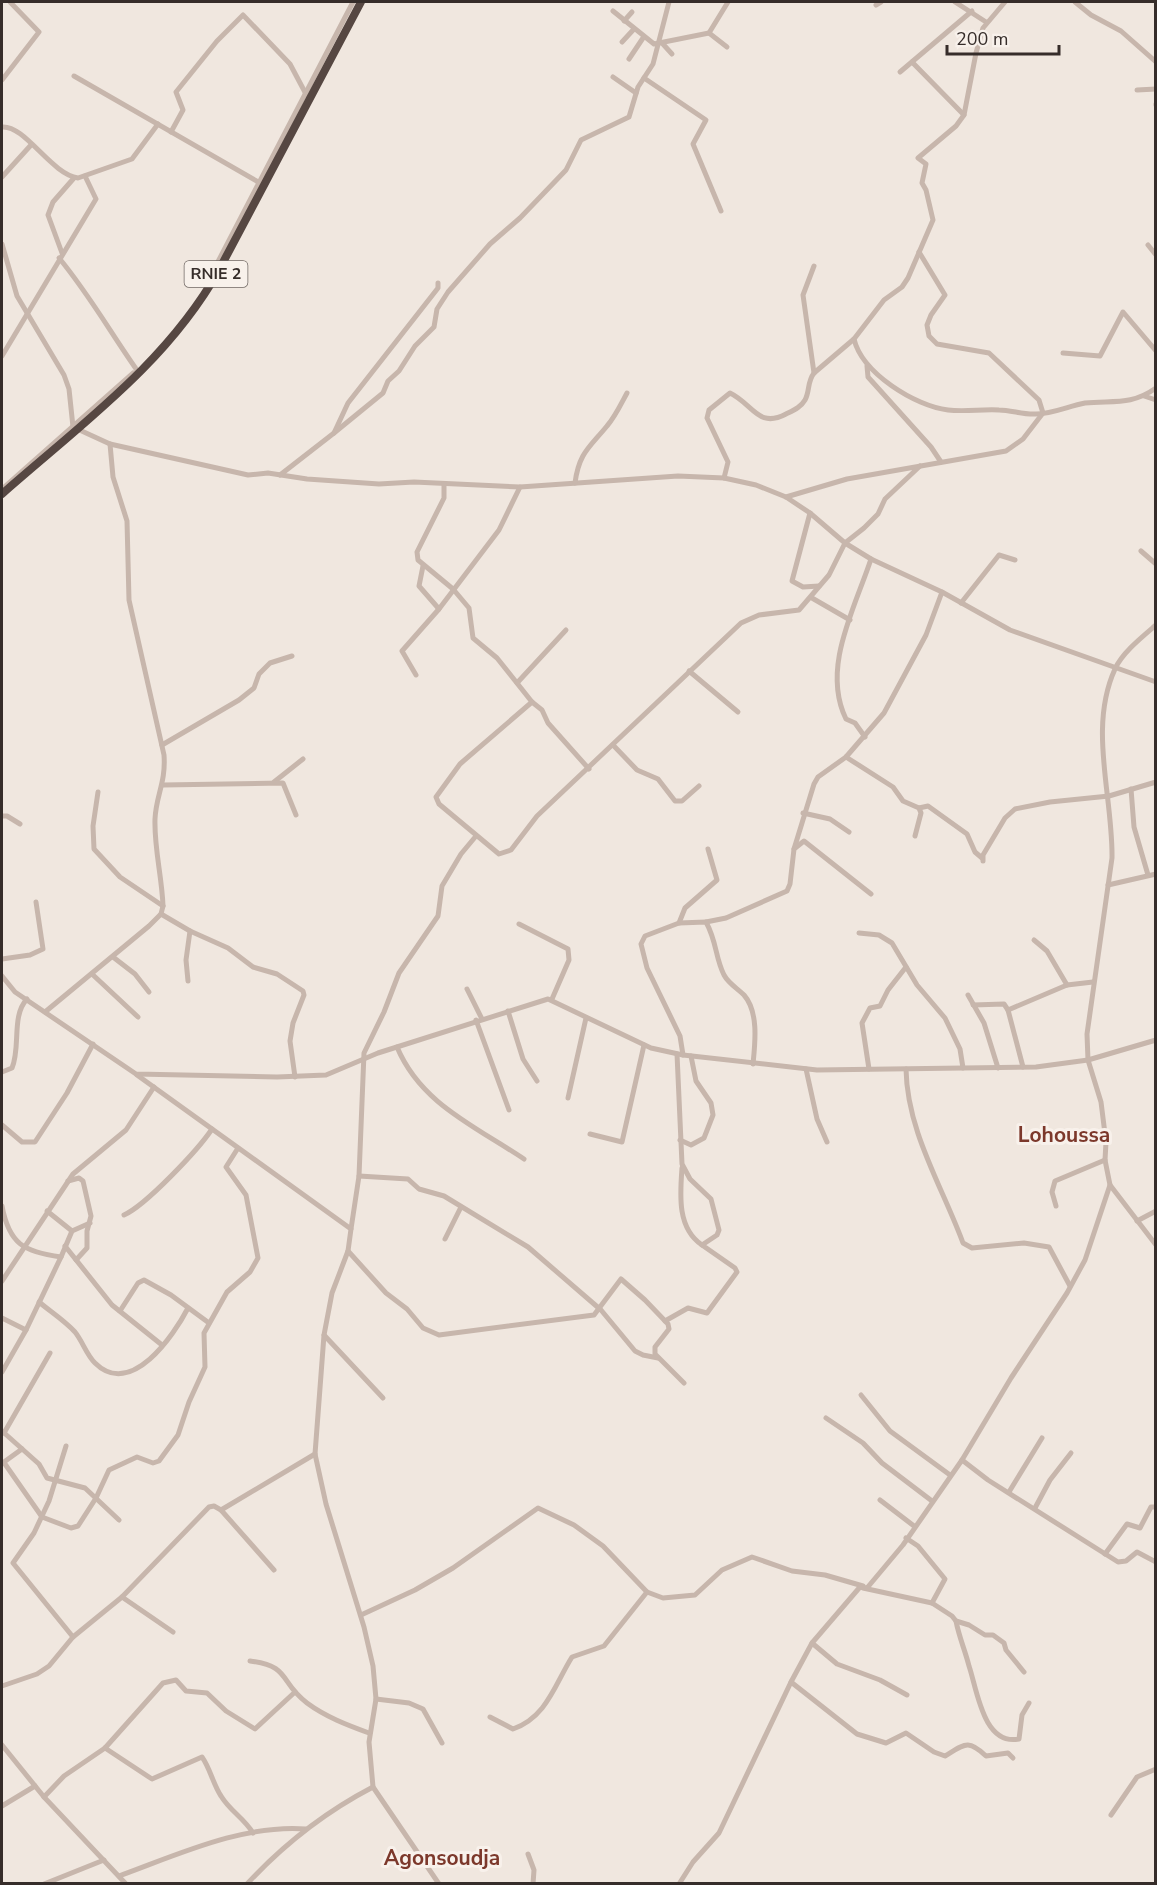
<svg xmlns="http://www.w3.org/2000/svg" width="1157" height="1885" viewBox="0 0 1157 1885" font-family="'Nunito Sans',sans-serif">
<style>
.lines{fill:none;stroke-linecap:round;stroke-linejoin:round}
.minor{stroke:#c7b6ac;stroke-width:5}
.highway{stroke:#564742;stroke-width:8}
.labels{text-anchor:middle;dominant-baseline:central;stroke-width:6;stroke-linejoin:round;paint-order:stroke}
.shield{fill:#f8f1eb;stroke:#706864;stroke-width:1.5}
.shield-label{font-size:16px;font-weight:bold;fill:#362d2a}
.quarter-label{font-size:21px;font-weight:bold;fill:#7c382b;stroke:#f8f1eb}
</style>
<rect width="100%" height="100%" fill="#f0e7df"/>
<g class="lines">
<!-- minor -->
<g class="minor">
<polyline points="955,2 986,22"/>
<polyline points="1075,2 1091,15 1121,31 1156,62"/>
<polyline points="876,5 881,2"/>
<polyline points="613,11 654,44 709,33 728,2"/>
<polyline points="624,21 632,12"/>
<polyline points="709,33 727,47"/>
<polyline points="622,42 634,29"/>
<polyline points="662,43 672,54"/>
<polyline points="629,59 643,38"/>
<polyline points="912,62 964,115"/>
<polyline points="900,72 972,11"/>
<polyline points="74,76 260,183"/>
<polyline points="613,77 636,93"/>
<polyline points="644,78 706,120 693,144 721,211"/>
<polyline points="2,80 39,32 10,2"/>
<polyline points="1137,90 1156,89"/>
<polyline points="1156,104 1156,105"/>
<path d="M2 127C25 125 51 174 78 178L132 159 158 124"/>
<polyline points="171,132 183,110 176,92 217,41 243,15 290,64 307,96"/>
<polyline points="2,177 31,145"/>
<polyline points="2,244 17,296 64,375 69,389 73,427 110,444 248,475 268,473 307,479 379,484 414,482 520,487 678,476 724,478 756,485 786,497 810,513 845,543 871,559 942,592 1010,630 1156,682"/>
<polyline points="1148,245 1156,255"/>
<polyline points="62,253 48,215 53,202 74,178"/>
<path d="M59 258C89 294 112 335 139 373"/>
<polyline points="210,277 353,2"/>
<path d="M854 339C862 373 915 406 948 410 965 412 982 409 999 410 1011 410 1024 415 1036 414 1052 414 1069 406 1085 403 1112 400 1131 406 1156 388"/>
<polyline points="1063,353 1100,356 1123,312 1156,351"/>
<polyline points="2,356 96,199 85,176"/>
<polyline points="867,366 868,377 931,447 941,462"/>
<polyline points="814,373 803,295 814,266"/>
<polyline points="1144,396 1156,400"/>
<polyline points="334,433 383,393 388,381 399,371 415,346 434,327 437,309 448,292 490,244 520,218 566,170 581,140 629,117 638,87 653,64 669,2"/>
<polyline points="280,475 334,433 348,403 438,288 438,283"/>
<path d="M724 478 728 462 707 418 709 410 730 393C753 404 758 429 786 414 794 410 801 407 805 400 810 391 807 382 814 373L854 339 884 300 902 287 908 278 933 220 926 190 922 183 926 164 918 158 956 126 964 115 976 53 983 28 1005 2"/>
<path d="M575 483C579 453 589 448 607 426 615 417 621 404 627 393"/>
<polyline points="444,484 444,498 417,552 418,560 453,589 469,608 473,638 497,658 532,702 542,710 548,723 589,769"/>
<polyline points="2,489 133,373"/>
<polyline points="786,497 847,479 1006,451 1023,439 1043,413 1039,400 989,353 937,344 929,336 927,325 931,315 945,295 919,252"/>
<polyline points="810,513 792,581 803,587 819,586"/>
<polyline points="1141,551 1156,564"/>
<polyline points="423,566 419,586 439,609"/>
<polyline points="812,598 850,620"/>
<polyline points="961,603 999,555 1015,560"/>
<path d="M1156 625C1142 637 1122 653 1115 669 1088 728 1113 796 1112 858L1087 1034 1088 1060 1101 1102 1106 1142 1105 1160 1110 1185 1156 1245"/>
<polyline points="689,671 738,712"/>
<polyline points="416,675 402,651 439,609 499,530 520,487"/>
<polyline points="517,683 566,630"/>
<polyline points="532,702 460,764 436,797 439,804 499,854 511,850 537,816 741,623 759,615 799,610 829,575 845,543 864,528 878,514 885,499 920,466"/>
<path d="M865 737 855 723 846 719C821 668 855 608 871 559"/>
<polyline points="162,745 239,700 254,688 259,674 270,663 292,656"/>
<polyline points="613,745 637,770 658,779 675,801 682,801 699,786"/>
<polyline points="846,757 893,787 903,801 919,808 921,813 915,836"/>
<polyline points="274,782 303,759"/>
<polyline points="163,785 283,783 296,815"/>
<polyline points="1131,789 1134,827 1148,875"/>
<polyline points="98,792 93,826 94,849 120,877 163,906"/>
<polyline points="919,808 928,806 967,834 975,852 982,858"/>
<polyline points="803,813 830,819 849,832"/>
<polyline points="2,816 7,816 20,824"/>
<polyline points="794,849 814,784 818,777 846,757 884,713 926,635 942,592"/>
<polyline points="983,861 983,855 1005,818 1015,809 1050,802 1109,796 1156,782"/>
<polyline points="1108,885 1156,874"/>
<polyline points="161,914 190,931 228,948 253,967 277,974 303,991 304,995 293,1023 290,1041 295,1077"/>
<polyline points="706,922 726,918 787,891 790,884 794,849 804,841 871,894"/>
<polyline points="679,923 685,908 717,880 708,849"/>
<polyline points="519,924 568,949 569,960 552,999"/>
<polyline points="859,933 879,935 892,943 917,985 945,1018 960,1049 963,1068"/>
<polyline points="1034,940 1047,951 1067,985"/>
<polyline points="113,957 135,974 149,992"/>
<polyline points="2,959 30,955 43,949 36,902"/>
<polyline points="92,974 138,1017"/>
<polyline points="2,976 15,992 136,1074 277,1077 326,1075 378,1053 548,999 651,1048 683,1055 817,1070 1036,1067 1088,1060 1156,1040"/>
<polyline points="188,981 186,960 190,931"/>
<polyline points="467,989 482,1019"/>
<polyline points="968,995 984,1023 998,1068"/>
<polyline points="973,1005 1004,1004 1008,1010"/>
<polyline points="508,1011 523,1059 537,1081"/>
<path d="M45 1012 149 926 161 914 163 906C162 877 154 848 155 819 156 795 166 783 164 755L129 600 127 521 113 477 110 444"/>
<polyline points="476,1020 509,1110"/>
<path d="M397 1047C421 1104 475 1126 524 1159"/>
<path d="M683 1055 680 1036 647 968 641 944 645 936 679 923 706 922C717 942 715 957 724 975 729 984 737 988 744 995 759 1012 755 1044 753 1064"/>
<polyline points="1023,1067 1008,1010 1067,985 1093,982"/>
<polyline points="806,1069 817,1119 827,1142"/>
<polyline points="869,1069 862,1023 870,1008 880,1006 888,990 906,967"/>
<path d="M906 1069C907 1131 942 1186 963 1243L972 1248 1024 1243 1049 1247 1070 1286"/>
<path d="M2 1072 12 1068C21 1047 11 1016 27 999"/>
<polyline points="137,1075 351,1229 348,1251 332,1293 324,1335 315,1454 326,1504 364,1627 373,1666 376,1699 369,1742 373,1787 439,1884"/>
<polyline points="568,1098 586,1018"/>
<polyline points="2,1125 22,1142 35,1142 67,1093 93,1044"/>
<polyline points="590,1134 622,1142 644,1045"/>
<polyline points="680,1140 691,1145 704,1138 713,1115 711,1103 696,1081 691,1056"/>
<path d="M682 1168C680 1195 677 1228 702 1245"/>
<polyline points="359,1176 408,1179 419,1189 444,1196 528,1247 601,1310 635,1351 643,1355 658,1358"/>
<polyline points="68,1181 79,1178 83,1181 91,1216 87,1231 87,1248 76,1260"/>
<path d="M2 1206C9 1244 24 1252 61 1257L26 1330 2 1372"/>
<polyline points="1056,1206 1052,1192 1055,1181 1105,1160"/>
<polyline points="47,1211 72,1231"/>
<path d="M124 1215C146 1205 198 1150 212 1129"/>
<polyline points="1137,1221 1156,1211"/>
<polyline points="351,1229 359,1176 364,1053 384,1012 399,973 438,916 442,886 461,854 476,836"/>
<polyline points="445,1239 461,1207"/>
<polyline points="65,1246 112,1305 162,1345"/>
<polyline points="348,1251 386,1293 407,1309 423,1328 439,1335 594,1315 621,1279 645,1300 668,1324 669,1329 655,1347 655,1354 684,1383"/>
<polyline points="61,1257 72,1231 90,1223"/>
<polyline points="2,1281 73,1174 126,1130 154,1087"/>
<path d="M39 1302C51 1312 65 1321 75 1332 83 1342 86 1354 95 1363 131 1399 174 1335 188 1308"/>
<polyline points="120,1311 138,1283 144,1280 171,1295 209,1323"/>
<polyline points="2,1318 26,1330"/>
<polyline points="665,1321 688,1308 707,1313 737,1272 735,1268 702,1245 717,1235 719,1230 711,1199 690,1179 682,1164 677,1054"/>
<polyline points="324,1335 383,1398"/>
<polyline points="861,1395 890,1431 950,1475"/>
<polyline points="826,1418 863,1443 882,1463 932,1501"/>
<polyline points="2,1431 39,1464 47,1478 85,1488 119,1520"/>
<polyline points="4,1433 50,1353"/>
<polyline points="66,1446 49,1501 34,1533 13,1563 73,1637"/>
<polyline points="962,1460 988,1480 1118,1562 1126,1561 1137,1552 1156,1562"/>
<polyline points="4,1462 22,1449"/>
<polyline points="2,1463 5,1464 42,1517 71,1528 78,1526 96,1498 109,1470 137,1457 153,1463 159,1461 178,1435 189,1402 205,1367 204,1333 227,1292 250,1272 258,1258 246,1195 226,1167 238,1148"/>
<polyline points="1009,1492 1042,1438"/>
<polyline points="880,1500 914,1526"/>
<polyline points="1035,1508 1050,1480 1071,1453"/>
<polyline points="221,1510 315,1454"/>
<polyline points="906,1538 918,1546 945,1579 932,1603"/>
<polyline points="1105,1554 1127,1524 1140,1528 1151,1507 1156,1507"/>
<polyline points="863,1588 932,1603 952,1616 956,1621 969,1625 985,1635 993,1635 1004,1643 1006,1650 1024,1672"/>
<polyline points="122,1597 173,1632"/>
<polyline points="361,1615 415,1590 453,1568 538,1508 574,1525 603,1546 647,1592 663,1598 695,1595 722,1570 752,1557 792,1571 825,1575 863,1586"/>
<path d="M956 1621C959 1637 965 1650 969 1666 977 1689 983 1746 1019 1739L1022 1715 1029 1703"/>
<polyline points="812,1643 837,1664 880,1680 907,1695"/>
<path d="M250 1661C291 1666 279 1682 307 1703 326 1717 347 1725 369 1733"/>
<path d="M791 1682 857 1734 886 1743 906 1733 934 1752 945 1756C965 1744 968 1739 986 1756L1008 1753 1013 1758"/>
<polyline points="2,1686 37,1674 49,1666 73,1637 122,1597 209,1507 214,1506 221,1510 274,1570"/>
<polyline points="376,1699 409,1703 423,1709 442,1743"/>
<path d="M490 1717 513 1729C547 1717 555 1684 572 1657L604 1646 647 1592"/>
<polyline points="2,1745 44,1797 126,1884"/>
<path d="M105 1748 152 1779 202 1757C210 1768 213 1784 221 1796 230 1811 244 1818 253 1833"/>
<polyline points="44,1797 64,1776 105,1748 163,1683 176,1680 186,1691 207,1693 226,1711 255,1729 295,1692"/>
<polyline points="2,1806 35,1786"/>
<polyline points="1111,1815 1137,1777 1156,1769"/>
<polyline points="528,1854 534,1870 533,1884"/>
<path d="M119 1876C177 1855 243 1824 306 1829"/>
<polyline points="44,1884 104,1860"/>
<path d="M247 1884C284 1844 325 1812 373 1787"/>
<polyline points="679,1884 693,1862 719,1833 791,1682 812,1643 860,1587 867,1588 903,1545 962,1460 1011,1378 1067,1293 1085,1260 1110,1185"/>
</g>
<!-- highway -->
<path class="highway" d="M2 494C80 425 167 363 219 270L361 2"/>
</g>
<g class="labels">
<!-- shield labels -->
<rect class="shield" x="184.5" y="261" width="63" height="26" rx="4.5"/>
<g class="shield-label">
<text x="216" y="274">RNIE 2</text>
</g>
<!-- quarter labels -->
<g class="quarter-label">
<text x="1064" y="1135">Lohoussa</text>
<text x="442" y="1858">Agonsoudja</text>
</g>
</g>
<!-- border -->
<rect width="1157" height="1885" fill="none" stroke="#362d2a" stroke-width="6"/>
<!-- scale -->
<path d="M947 45v9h112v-9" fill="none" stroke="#362d2a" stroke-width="3"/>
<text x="956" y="45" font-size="18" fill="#362d2a" stroke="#f8f1eb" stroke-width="4.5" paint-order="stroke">200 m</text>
</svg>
